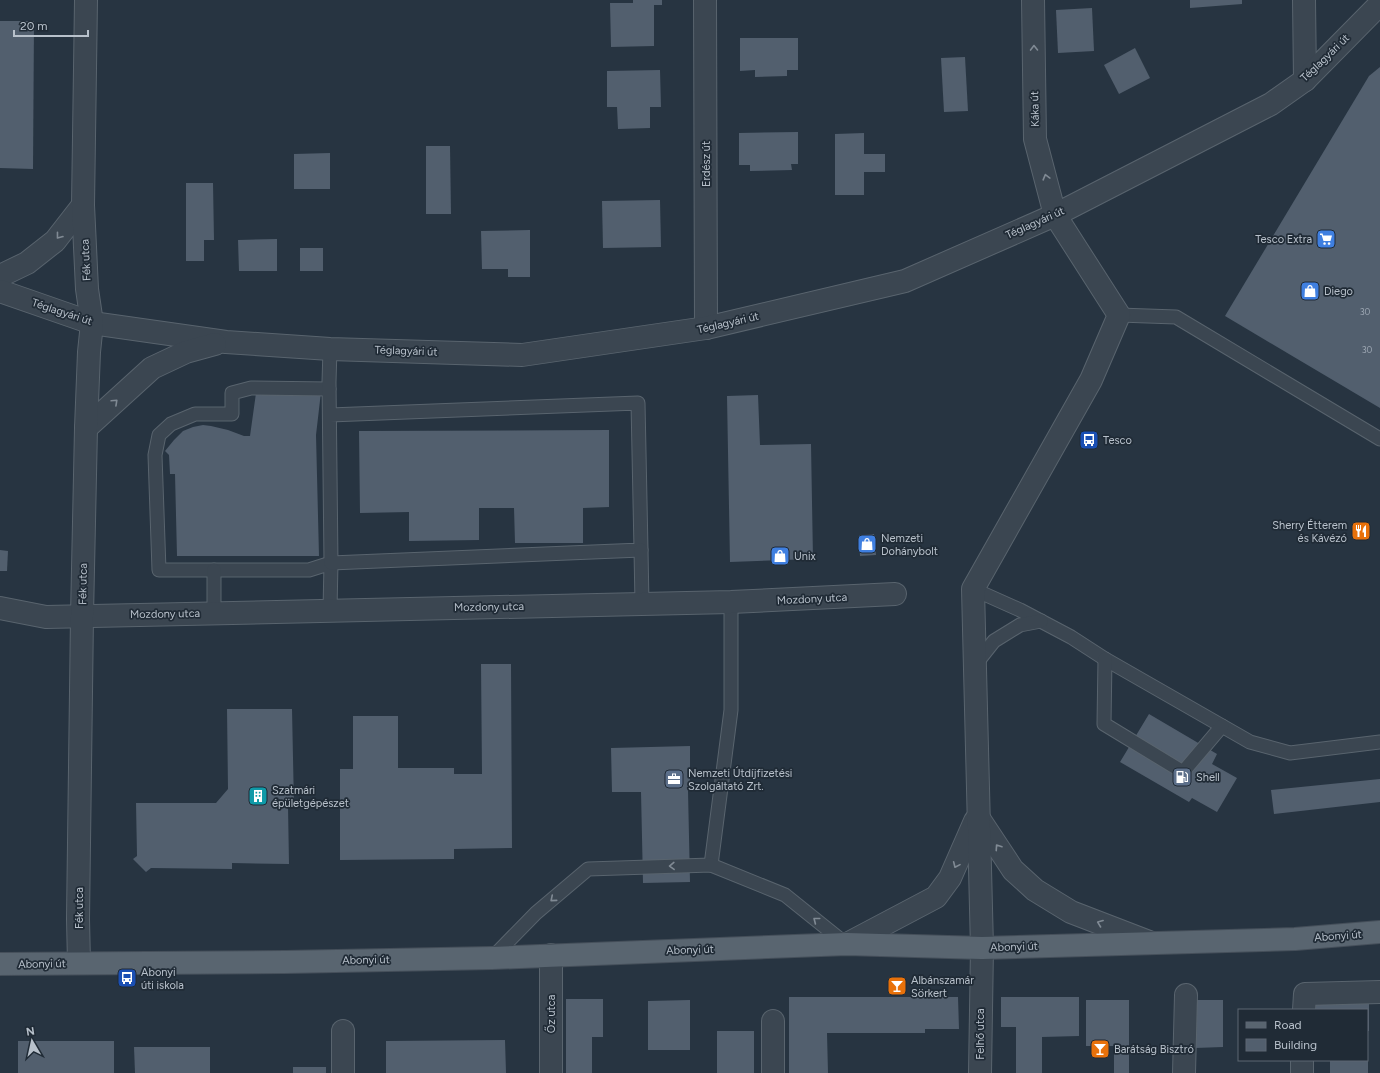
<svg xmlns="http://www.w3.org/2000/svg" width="1380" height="1073" viewBox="0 0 1380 1073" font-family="Figtree,sans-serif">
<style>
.building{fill:#525f6e}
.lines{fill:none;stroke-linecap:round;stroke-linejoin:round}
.lane-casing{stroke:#59646e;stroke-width:15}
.street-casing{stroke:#59646e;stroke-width:24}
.primary-casing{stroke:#454f5a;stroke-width:24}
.lane{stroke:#3b4651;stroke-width:13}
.street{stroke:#3b4651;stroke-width:22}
.primary{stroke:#596570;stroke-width:22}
.oneway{stroke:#808a94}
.labels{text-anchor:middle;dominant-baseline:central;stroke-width:3.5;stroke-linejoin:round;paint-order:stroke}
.number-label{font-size:9px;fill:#9ea8b4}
.street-label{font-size:11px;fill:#b8c1cb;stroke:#202b36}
.poi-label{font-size:11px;fill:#b8c1cb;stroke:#202b36;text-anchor:start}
</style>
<rect width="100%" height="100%" fill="#273441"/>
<!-- building -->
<g class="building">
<polygon points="633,0 662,0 662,5 654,5 654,46 611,47 610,3 633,3"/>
<polygon points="1190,0 1242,0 1242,4 1190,8"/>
<polygon points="1092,8 1094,51 1058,53 1056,10"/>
<polygon points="0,21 34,21 33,169 0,168"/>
<polygon points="740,38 798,38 798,70 787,70 787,76 755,77 755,70 740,71"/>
<polygon points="1135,48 1150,78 1119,94 1104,65"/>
<polygon points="965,57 968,111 944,112 941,58"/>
<polygon points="1380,67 1380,408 1225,316 1369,76"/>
<polygon points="660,70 661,107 650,107 650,128 618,129 617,107 607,107 607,71"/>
<polygon points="798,132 798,164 791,164 792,170 750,171 750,165 739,165 739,133"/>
<polygon points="864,133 864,154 885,154 885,172 864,172 864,195 835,195 835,134"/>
<polygon points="426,146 450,146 451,214 426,214"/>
<polygon points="330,153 330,189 294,189 294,154"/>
<polygon points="186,183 213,183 214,240 204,240 204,261 186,261"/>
<polygon points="660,200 661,247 603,248 602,201"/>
<polygon points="530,230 530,277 508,277 508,269 482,269 481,231"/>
<polygon points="277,239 277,271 239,271 238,240"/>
<rect x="300" y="248" width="23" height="23"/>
<polygon points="321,392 316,435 319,556 177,556 175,474 170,474 169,455 165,451 174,440 183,431 193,427 203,425 211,426 228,430 244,436 250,436 256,393"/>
<polygon points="758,395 760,445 811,444 813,559 730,562 727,396"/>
<polygon points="609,430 609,507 583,508 583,543 515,543 514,508 479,508 479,540 409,541 409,512 360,513 359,431"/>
<polygon points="874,534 876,555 860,556 859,535"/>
<polygon points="0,550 8,551 7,571 0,571"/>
<polygon points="481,664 511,664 512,848 454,849 454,859 340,860 340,769 353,769 353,716 398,716 398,768 454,768 454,774 482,774"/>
<polygon points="227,709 292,709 294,806 288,806 289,864 232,863 232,869 151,868 146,872 133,859 137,856 136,803 216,803 228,789"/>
<polygon points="1149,714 1217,754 1212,764 1237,778 1217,812 1192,798 1189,802 1120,762"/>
<polygon points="690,746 690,791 688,791 690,882 643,883 641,792 612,792 611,748"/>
<polygon points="1380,779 1380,802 1274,814 1271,790"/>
<polygon points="789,997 958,997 959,1029 925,1029 925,1033 827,1033 828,1073 789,1073"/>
<polygon points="1001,997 1079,997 1079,1036 1042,1037 1042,1073 1016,1073 1016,1027 1001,1027"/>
<polygon points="566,999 603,999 603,1037 592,1037 592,1073 566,1073"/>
<polygon points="690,1000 690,1050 648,1050 648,1001"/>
<polygon points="1086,1000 1129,1000 1129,1073 1114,1073 1114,1046 1086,1046"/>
<polygon points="1195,1000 1223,1000 1223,1047 1195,1048"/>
<polygon points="1312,1001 1369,1001 1369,1031 1367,1031 1367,1010 1312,1010"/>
<rect x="717" y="1031" width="37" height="42"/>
<polygon points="505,1040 506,1073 386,1073 386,1041"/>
<rect x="18" y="1041" width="96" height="32"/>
<polygon points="134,1047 210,1047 210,1073 135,1073"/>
<rect x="1330" y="1060" width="38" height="13"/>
<rect x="293" y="1067" width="33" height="6"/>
</g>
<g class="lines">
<defs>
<g id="lane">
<polyline points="1119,315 1176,317 1380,439"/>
<polyline points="329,389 251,388 232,393 232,414 195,414 171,424 159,435 155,455 159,570 309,570 331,563 330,610"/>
<polyline points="330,415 638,403 641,550 331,563 329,382 330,349"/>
<polyline points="641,550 642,604"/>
<polyline points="214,570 214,613"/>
<polyline points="973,589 1020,610 1071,637 1105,659 1250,742 1290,753 1380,742"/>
<polyline points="1105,659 1104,724 1183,772 1222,726"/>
<polyline points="975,665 994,641 1020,625 1041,621"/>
<polyline points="711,865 731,710 731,602"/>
<polyline points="492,958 536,913 588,869 711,865 785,895 846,944"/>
</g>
<g id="street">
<polyline points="705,0 706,328"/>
<polyline points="1304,0 1305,80"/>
<polyline points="0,276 27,263 55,241 83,205"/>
<polyline points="0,291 92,323 226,342 330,349 522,355 706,328 905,281 1055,215 1271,104 1305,80 1380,4"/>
<polyline points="86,428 152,368 186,352 215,344"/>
<polyline points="0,608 46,617 731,602 895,594"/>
<polyline points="978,817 1013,870 1035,890 1071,912 1149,942"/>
<polyline points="847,944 936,897 950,878 975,821"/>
<polyline points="551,955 551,1073"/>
<polyline points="79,963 78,919 82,616 86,428 89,352 92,323 87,289 83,205 86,0"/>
<polyline points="1304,1010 1305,994 1380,992"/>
<polyline points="343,1031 343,1073"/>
<polyline points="773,1073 773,1021"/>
<polyline points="980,1073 982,948 973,589 1091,380 1119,315 1055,215 1035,139 1033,0"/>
<polyline points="1184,1073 1186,995"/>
<polyline points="1302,1073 1302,1060"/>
</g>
<polyline id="primary" points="0,964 285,962 492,958 847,944 982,948 1295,939 1380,932"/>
</defs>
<!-- lane casing -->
<use href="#lane" class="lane-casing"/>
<!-- street casing -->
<use href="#street" class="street-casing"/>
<!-- primary casing -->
<use href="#primary" class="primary-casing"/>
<!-- lane -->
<use href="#lane" class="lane"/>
<!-- street -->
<use href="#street" class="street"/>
<!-- primary -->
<use href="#primary" class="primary"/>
</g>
<!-- one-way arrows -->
<defs><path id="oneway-chevron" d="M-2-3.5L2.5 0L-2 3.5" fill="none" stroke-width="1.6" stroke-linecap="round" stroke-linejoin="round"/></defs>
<g class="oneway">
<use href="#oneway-chevron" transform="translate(1034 48) rotate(-91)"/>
<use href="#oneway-chevron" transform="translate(1046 177) rotate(-105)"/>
<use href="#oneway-chevron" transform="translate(59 236) rotate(128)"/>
<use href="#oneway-chevron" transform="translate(115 402) rotate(-43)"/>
<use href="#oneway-chevron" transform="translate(998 847) rotate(-124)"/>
<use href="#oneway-chevron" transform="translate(956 865) rotate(114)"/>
<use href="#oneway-chevron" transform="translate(672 866) rotate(178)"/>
<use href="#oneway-chevron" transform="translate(553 899) rotate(140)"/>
<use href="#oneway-chevron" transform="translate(816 920) rotate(-142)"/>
<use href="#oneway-chevron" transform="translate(1100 923) rotate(-159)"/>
</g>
<!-- icons -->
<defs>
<symbol id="supermarket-square" viewBox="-11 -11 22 22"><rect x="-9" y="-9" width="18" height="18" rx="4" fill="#3f7fe0" stroke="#202b36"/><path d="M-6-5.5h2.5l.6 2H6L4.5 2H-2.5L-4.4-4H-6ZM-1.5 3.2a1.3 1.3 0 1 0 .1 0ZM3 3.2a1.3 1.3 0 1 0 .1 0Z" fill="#fff"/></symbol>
<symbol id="shop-square" viewBox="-11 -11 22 22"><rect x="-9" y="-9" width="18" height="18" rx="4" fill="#3f7fe0" stroke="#202b36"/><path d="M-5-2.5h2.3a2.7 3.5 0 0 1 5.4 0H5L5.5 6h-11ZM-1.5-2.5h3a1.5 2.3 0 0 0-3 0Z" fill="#fff"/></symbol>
<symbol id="bus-square" viewBox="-11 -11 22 22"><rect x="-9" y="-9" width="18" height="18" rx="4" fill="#1a4fb4" stroke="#202b36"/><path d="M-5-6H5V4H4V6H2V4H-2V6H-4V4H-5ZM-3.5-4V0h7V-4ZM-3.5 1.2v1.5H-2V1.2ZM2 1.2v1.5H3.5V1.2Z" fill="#fff"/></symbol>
<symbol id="restaurant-square" viewBox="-11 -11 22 22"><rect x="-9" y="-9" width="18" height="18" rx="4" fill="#e8710a" stroke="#202b36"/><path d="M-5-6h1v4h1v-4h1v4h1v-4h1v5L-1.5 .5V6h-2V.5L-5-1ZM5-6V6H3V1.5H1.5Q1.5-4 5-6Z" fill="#fff"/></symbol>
<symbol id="fuel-square" viewBox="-11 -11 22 22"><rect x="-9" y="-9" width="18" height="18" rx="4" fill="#5c6f8a" stroke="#202b36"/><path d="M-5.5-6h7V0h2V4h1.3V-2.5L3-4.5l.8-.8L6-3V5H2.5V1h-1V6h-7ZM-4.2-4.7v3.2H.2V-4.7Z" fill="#fff"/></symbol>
<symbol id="office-square" viewBox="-11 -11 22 22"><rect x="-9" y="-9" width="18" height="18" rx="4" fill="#5c6f8a" stroke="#202b36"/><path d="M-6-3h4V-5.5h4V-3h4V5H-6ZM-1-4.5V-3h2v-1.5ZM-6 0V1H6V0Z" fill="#fff"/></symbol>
<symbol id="building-square" viewBox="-11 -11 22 22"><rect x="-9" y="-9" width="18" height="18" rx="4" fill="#0f9aa8" stroke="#202b36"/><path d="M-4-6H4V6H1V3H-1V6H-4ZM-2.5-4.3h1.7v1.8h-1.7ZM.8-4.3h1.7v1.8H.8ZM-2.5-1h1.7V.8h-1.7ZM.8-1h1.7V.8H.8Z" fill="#fff"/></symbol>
<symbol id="bar-square" viewBox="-11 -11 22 22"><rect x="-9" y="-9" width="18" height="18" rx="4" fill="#e8710a" stroke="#202b36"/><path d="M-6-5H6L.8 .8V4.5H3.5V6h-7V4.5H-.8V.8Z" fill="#fff"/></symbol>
</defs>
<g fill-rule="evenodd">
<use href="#supermarket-square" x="1315" y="228" width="22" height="22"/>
<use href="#shop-square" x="1299" y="280" width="22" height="22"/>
<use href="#bus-square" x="1078" y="429" width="22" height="22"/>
<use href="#restaurant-square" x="1350" y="520" width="22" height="22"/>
<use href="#shop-square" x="856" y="533" width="22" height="22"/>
<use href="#shop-square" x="769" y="545" width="22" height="22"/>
<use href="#fuel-square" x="1171" y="766" width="22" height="22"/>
<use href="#office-square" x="663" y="768" width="22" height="22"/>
<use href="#building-square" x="247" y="785" width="22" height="22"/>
<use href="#bus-square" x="116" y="967" width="22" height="22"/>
<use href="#bar-square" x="886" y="975" width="22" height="22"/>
<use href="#bar-square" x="1089" y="1038" width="22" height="22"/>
</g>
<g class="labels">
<!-- number labels -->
<g class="number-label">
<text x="1365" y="311">30</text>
<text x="1367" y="349">30</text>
</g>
<!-- street labels -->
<g class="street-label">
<text transform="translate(1325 58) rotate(-44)">Téglagyári út</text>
<text transform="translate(1035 109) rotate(-91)">Káka út</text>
<text transform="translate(706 164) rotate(-90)">Erdész út</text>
<text transform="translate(1035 223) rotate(-24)">Téglagyári út</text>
<text transform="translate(86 260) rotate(-93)">Fék utca</text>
<text transform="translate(62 312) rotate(18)">Téglagyári út</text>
<text transform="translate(728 323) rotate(-13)">Téglagyári út</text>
<text transform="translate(406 351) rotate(2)">Téglagyári út</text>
<text transform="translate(83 584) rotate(-89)">Fék utca</text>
<text transform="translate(812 599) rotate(-3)">Mozdony utca</text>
<text transform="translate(489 607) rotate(-1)">Mozdony utca</text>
<text transform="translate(165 614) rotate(-1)">Mozdony utca</text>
<text transform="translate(79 908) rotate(-90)">Fék utca</text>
<text transform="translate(1338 936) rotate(-4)">Abonyi út</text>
<text transform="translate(1014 947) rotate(-2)">Abonyi út</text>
<text transform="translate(690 950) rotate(-2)">Abonyi út</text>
<text transform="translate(366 960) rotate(-1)">Abonyi út</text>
<text transform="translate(42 964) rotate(-1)">Abonyi út</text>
<text transform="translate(551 1014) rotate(-90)">Őz utca</text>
<text transform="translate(980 1034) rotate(-90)">Felhő utca</text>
</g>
<!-- poi labels -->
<g class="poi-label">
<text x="1312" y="239" text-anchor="end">Tesco Extra</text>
<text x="1324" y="291">Diego</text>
<text x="1103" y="440">Tesco</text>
<text x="1347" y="525" text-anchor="end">Sherry Étterem<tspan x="1347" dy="13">és Kávézó</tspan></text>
<text x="881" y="538">Nemzeti<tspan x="881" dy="13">Dohánybolt</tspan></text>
<text x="794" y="556">Unix</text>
<text x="688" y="773">Nemzeti Útdíjfizetési<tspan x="688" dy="13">Szolgáltató Zrt.</tspan></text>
<text x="1196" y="777">Shell</text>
<text x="272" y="790">Szatmári<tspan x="272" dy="13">épületgépészet</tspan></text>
<text x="141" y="972">Abonyi<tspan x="141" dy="13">úti iskola</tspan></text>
<text x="911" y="980">Albánszamár<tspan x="911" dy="13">Sörkert</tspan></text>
<text x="1114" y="1049">Barátság Bisztró</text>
</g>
</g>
<!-- legend -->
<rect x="1238" y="1009" width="130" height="52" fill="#202b36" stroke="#5d6772"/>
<rect x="1246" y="1022" width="20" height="6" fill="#596570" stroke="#5d6772"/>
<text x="1274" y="1029" font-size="12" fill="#b8c1cb">Road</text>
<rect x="1246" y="1039" width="20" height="12" fill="#525f6e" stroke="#5d6772"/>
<text x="1274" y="1049" font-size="12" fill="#b8c1cb">Building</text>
<!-- north arrow -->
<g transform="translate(32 1041) rotate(351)" stroke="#202b36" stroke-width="3" paint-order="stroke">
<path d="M0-3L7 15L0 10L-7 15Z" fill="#b8c1cb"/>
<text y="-6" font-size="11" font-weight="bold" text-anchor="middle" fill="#b8c1cb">N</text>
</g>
<!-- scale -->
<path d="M14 30v6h74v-6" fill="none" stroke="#b8c1cb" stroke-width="2"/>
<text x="20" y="30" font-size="12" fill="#b8c1cb" stroke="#202b36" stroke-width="3" paint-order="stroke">20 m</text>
</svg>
